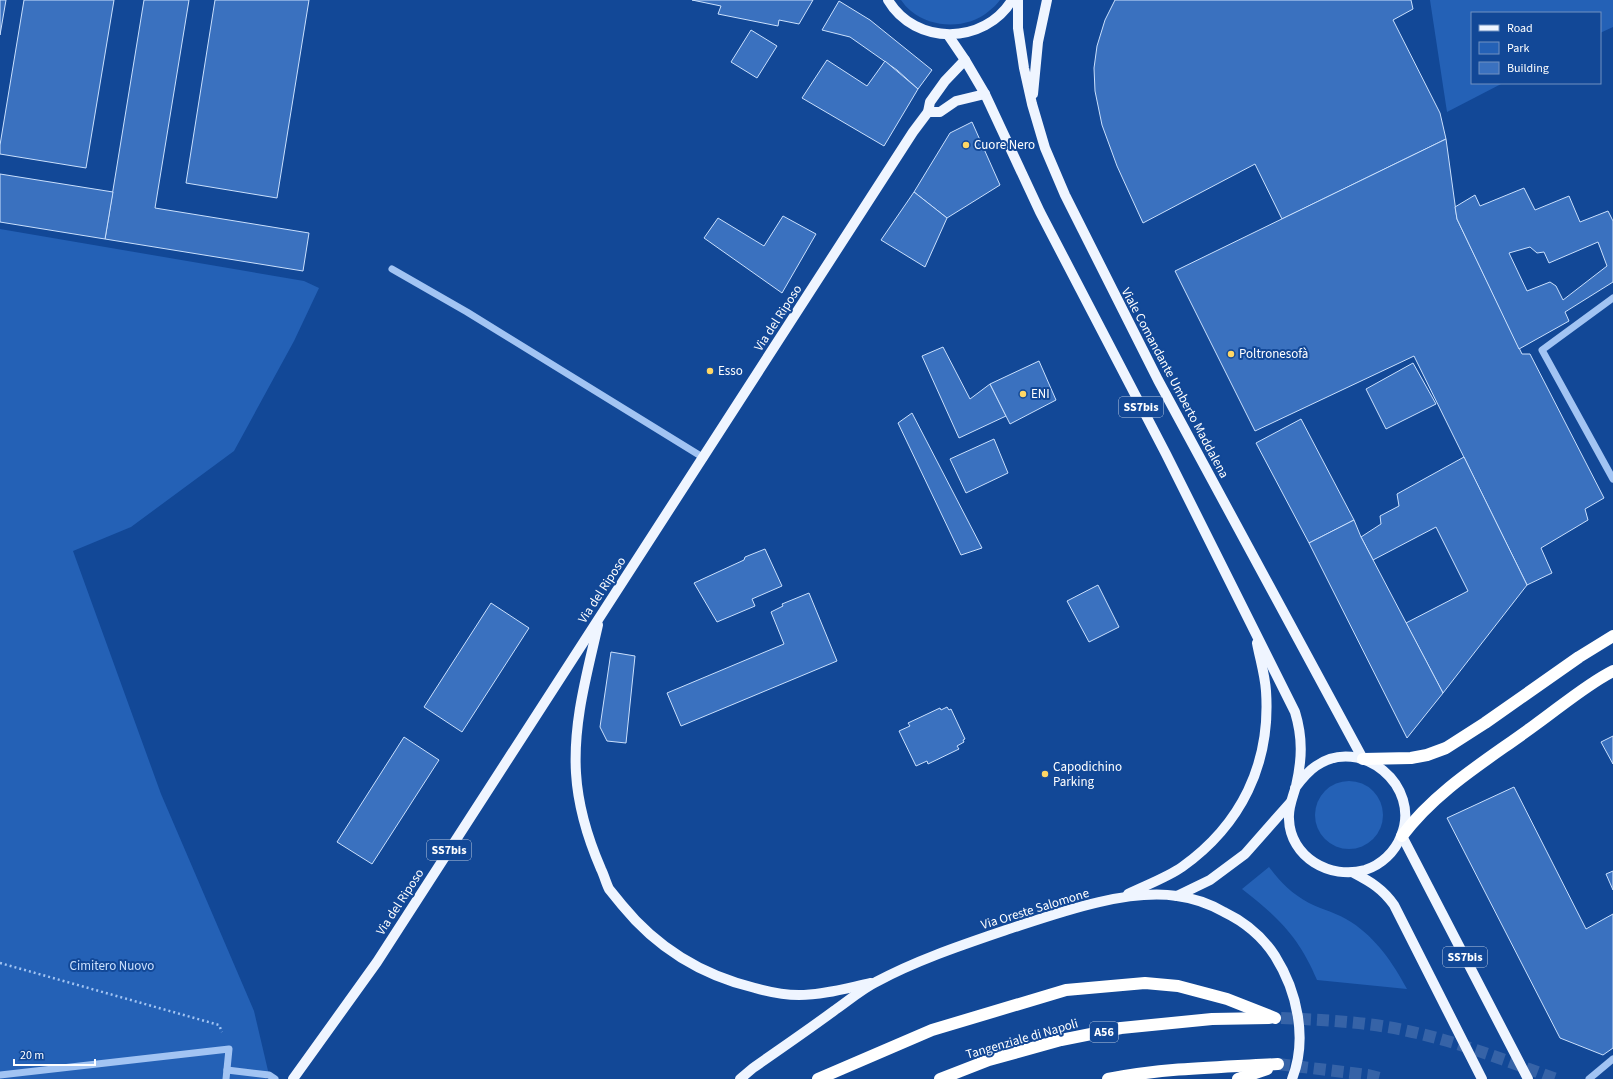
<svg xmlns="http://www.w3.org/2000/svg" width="1613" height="1079" viewBox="0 0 1613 1079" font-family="'Source Sans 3',sans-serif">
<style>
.green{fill:#2461b6}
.building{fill:#3a71bf;stroke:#cae0fd;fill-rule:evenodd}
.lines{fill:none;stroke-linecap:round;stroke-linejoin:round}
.highway-tunnel{stroke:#3663a7;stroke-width:12;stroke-dasharray:12 6;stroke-linecap:butt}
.path{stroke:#a2c4f3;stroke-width:2.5;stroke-dasharray:2 3;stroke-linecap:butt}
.minor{stroke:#a2c4f3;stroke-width:7}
.major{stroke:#eff5ff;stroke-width:10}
.highway{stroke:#fff;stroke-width:12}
.poi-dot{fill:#ffd765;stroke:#124897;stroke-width:1.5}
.labels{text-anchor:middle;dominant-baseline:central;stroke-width:4;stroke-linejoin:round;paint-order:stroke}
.shield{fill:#124897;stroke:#b8c8e0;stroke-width:1}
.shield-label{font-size:12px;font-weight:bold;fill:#fff}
.poi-label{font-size:13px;fill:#fff;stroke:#124897;text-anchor:start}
.street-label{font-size:13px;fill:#fff;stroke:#124897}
.park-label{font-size:13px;fill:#cae0fd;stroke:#124897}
</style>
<rect width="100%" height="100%" fill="#124897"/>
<!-- green -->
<g class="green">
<path d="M901 0H1000C997 4 993 8 989 11 968 29 933 29 911 11 907 8 904 4 901 0Z"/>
<polygon points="1430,0 1613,0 1613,27 1600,33 1600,13 1472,13 1472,83 1503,83 1447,112"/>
<polygon points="0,229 304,281 319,288 294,341 234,451 131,527 73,551 161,794 254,1011 269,1075 266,1079 0,1079"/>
<circle cx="1349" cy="815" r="34"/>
<path d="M1269 867C1280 882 1292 894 1309 903 1323 910 1338 913 1351 922 1376 938 1393 963 1407 989L1317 980C1299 937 1278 917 1242 889Z"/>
</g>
<!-- building -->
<g class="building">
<polygon points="0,0 6,0 0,35"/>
<polygon points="24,0 114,0 86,168 0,154 0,145"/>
<polygon points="144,0 189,0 155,208 309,233 303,271 105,239"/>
<polygon points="215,0 309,0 277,198 186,183"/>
<polygon points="692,0 813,0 799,24 779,20 778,26 718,14 721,6"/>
<polygon points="1115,0 1411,0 1413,9 1393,20 1440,113 1446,139 1282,219 1255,164 1143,223 1117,166 1102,125 1095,91 1094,68 1097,46 1105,20"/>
<polygon points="839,1 870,20 932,70 918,89 897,70 850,37 822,30"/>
<polygon points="751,30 777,46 757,78 731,62"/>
<polygon points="827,60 867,86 885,61 918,89 884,146 802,98"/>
<polygon points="972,122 1000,185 947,218 914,192 950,133"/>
<polygon points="1446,139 1457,219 1522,354 1530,354 1604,498 1585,509 1588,520 1541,548 1552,573 1527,585 1414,356 1255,431 1175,271"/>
<polygon points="0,174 113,192 105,239 0,222"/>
<path d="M1524 188 1535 210 1569 196 1580 222 1608 211 1613 221V282L1565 312 1569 321 1519 349 1457 219 1455 207 1475 195 1480 206ZM1598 242 1607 266 1563 300 1556 286 1550 282 1527 291 1509 253 1530 247 1537 253 1544 252 1549 263Z"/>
<polygon points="914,192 947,218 925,267 881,240"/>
<polygon points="783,216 816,234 782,293 704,238 718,218 764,246"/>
<polygon points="943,347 970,399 990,384 1006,416 959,438 922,356"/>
<polygon points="1039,361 1056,400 1010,424 990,384"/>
<polygon points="1413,363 1436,404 1386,429 1366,389"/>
<polygon points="912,413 982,548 961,555 898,423"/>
<polygon points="1301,419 1354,520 1309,543 1256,443"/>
<polygon points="994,439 1008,473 966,493 950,459"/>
<polygon points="1464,457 1527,585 1443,693 1406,623 1468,591 1436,527 1373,560 1361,537 1381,524 1380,516 1399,506 1397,494"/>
<polygon points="1354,520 1361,537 1443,693 1407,738 1309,543"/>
<polygon points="765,549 782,586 752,599 755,606 717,622 694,583 744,560 745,557"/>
<polygon points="1098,585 1119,627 1089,642 1067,601"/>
<polygon points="809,593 837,661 681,726 667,693 784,644 771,612 783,606 782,604"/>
<polygon points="491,603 529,628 462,732 424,707"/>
<polygon points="611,652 635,656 626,743 607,741 600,727"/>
<polygon points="947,707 949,710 951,709 965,739 963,740 964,742 957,746 959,749 928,764 927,761 916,766 899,731 910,726 908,723 940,708 941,710"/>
<polygon points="1613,736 1613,764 1601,742"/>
<polygon points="404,737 439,760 372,864 337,842"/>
<polygon points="1514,787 1586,929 1613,914 1613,1048 1603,1055 1560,1038 1447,818"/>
<polygon points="1613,871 1613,890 1606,874"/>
</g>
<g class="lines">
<!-- highway-tunnel -->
<g class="highway-tunnel">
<path d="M1281 1018C1326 1020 1372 1022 1417 1033 1464 1044 1510 1062 1556 1079"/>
<polyline points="1278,1064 1368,1075 1384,1079"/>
</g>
<!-- path -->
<polyline class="path" points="0,963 219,1025 222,1032"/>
<!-- minor -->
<g class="minor">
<polyline points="392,269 467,312 704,458"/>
<polyline points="1613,298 1542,350 1613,479"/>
<polyline points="227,1070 269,1075 275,1079"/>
<polyline points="0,1075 229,1049 226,1079"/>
<polyline points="1589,1079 1613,1059"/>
</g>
<!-- major -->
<g class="major">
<path d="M888 0C915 46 985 45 1012 0"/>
<polyline points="1018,0 1018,28 1024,68 1032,104 1045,148 1065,195 1158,380 1363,759"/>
<path d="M948 35 965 60 985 94 1040 212 1166 454 1295 712C1303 738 1302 760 1296 786 1293 797 1288 807 1289 819 1290 857 1330 880 1365 870 1381 865 1395 852 1401 836 1422 786 1361 735 1316 766 1307 772 1301 780 1295 788"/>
<polyline points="1033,94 1038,42 1047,0"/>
<polyline points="928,112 940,112 956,101 985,94"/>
<path d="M598 625C587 674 573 722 576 773 578 807 588 839 601 869 604 875 606 883 609 889 613 894 618 900 622 905 657 948 701 975 755 988 769 992 784 995 799 995 823 995 847 988 871 983"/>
<polyline points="1402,836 1528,1079"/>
<path d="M1354 873C1371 882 1383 889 1394 905L1482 1079"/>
<path d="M1128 894C1144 886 1168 877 1182 867 1241 825 1271 764 1266 691 1265 675 1260 659 1257 643"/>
<polyline points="1177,896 1210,880 1245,854 1290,803"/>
<polyline points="293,1079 377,962 913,132 928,112 930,102 945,81 965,60"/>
<path d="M740 1079 753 1068C780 1049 808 1030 835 1010 848 1001 862 989 876 982 917 960 962 945 1006 930 1055 914 1126 888 1177 896 1193 898 1210 904 1224 912 1245 922 1262 936 1275 956 1297 991 1308 1039 1292 1079"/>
</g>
<!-- highway -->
<g class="highway">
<polyline points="1363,759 1411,758 1427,755 1446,748 1485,723 1579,657 1613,636"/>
<path d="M1402 836C1437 789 1489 759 1535 725 1559 708 1587 684 1613 671"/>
<polyline points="818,1079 932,1030 1066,990 1145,983 1178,986 1227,999 1275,1018"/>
<polyline points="940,1079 989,1060 1061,1040 1121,1028 1212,1019 1269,1018"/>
<path d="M1108 1079C1164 1068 1221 1067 1278 1064"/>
<polyline points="1238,1079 1267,1069"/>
</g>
</g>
<!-- markers -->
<g class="poi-dot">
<circle cx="966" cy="145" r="4"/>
<circle cx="1231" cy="354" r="4"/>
<circle cx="710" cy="371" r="4"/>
<circle cx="1023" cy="394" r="4"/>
<circle cx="1045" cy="774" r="4"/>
</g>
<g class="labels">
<!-- shield labels -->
<g class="shield">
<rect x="1119" y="397" width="44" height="20" rx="3"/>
<rect x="427" y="840" width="44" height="20" rx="3"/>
<rect x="1443" y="947" width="44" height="20" rx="3"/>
<rect x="1090" y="1022" width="28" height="20" rx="3"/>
</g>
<g class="shield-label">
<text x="1141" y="407">SS7bis</text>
<text x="449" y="850">SS7bis</text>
<text x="1465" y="957">SS7bis</text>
<text x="1104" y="1032">A56</text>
</g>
<!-- poi labels -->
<g class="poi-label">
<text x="974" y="145">Cuore Nero</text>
<text x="1239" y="354">Poltronesofà</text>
<text x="718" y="371">Esso</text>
<text x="1031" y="394">ENI</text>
<text x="1053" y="767">Capodichino<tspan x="1053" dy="15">Parking</tspan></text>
</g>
<!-- street labels -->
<g class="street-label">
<text transform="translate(778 318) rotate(-57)">Via del Riposo</text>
<text transform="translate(1175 383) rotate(62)">Viale Comandante Umberto Maddalena</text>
<text transform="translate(602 590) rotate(-57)">Via del Riposo</text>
<text transform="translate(400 902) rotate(-57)">Via del Riposo</text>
<text transform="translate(1035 909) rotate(-17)">Via Oreste Salomone</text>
<text transform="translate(1022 1039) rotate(-16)">Tangenziale di Napoli</text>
</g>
<!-- park labels -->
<g class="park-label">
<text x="112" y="966">Cimitero Nuovo</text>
</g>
</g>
<!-- legend -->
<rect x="1471" y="12" width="130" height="72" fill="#124897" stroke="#7191c1"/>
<rect x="1479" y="25" width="20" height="6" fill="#eff5ff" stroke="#7191c1"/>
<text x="1507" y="32" font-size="12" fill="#ffffff">Road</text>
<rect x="1479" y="42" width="20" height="12" fill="#2461b6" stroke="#7191c1"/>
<text x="1507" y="52" font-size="12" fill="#ffffff">Park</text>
<rect x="1479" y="62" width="20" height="12" fill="#3a71bf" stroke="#7191c1"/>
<text x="1507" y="72" font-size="12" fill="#ffffff">Building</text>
<!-- scale -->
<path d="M14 1059v6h81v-6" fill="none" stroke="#ffffff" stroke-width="2"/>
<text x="20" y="1059" font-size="12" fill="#ffffff" stroke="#124897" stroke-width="3" paint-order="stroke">20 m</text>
</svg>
